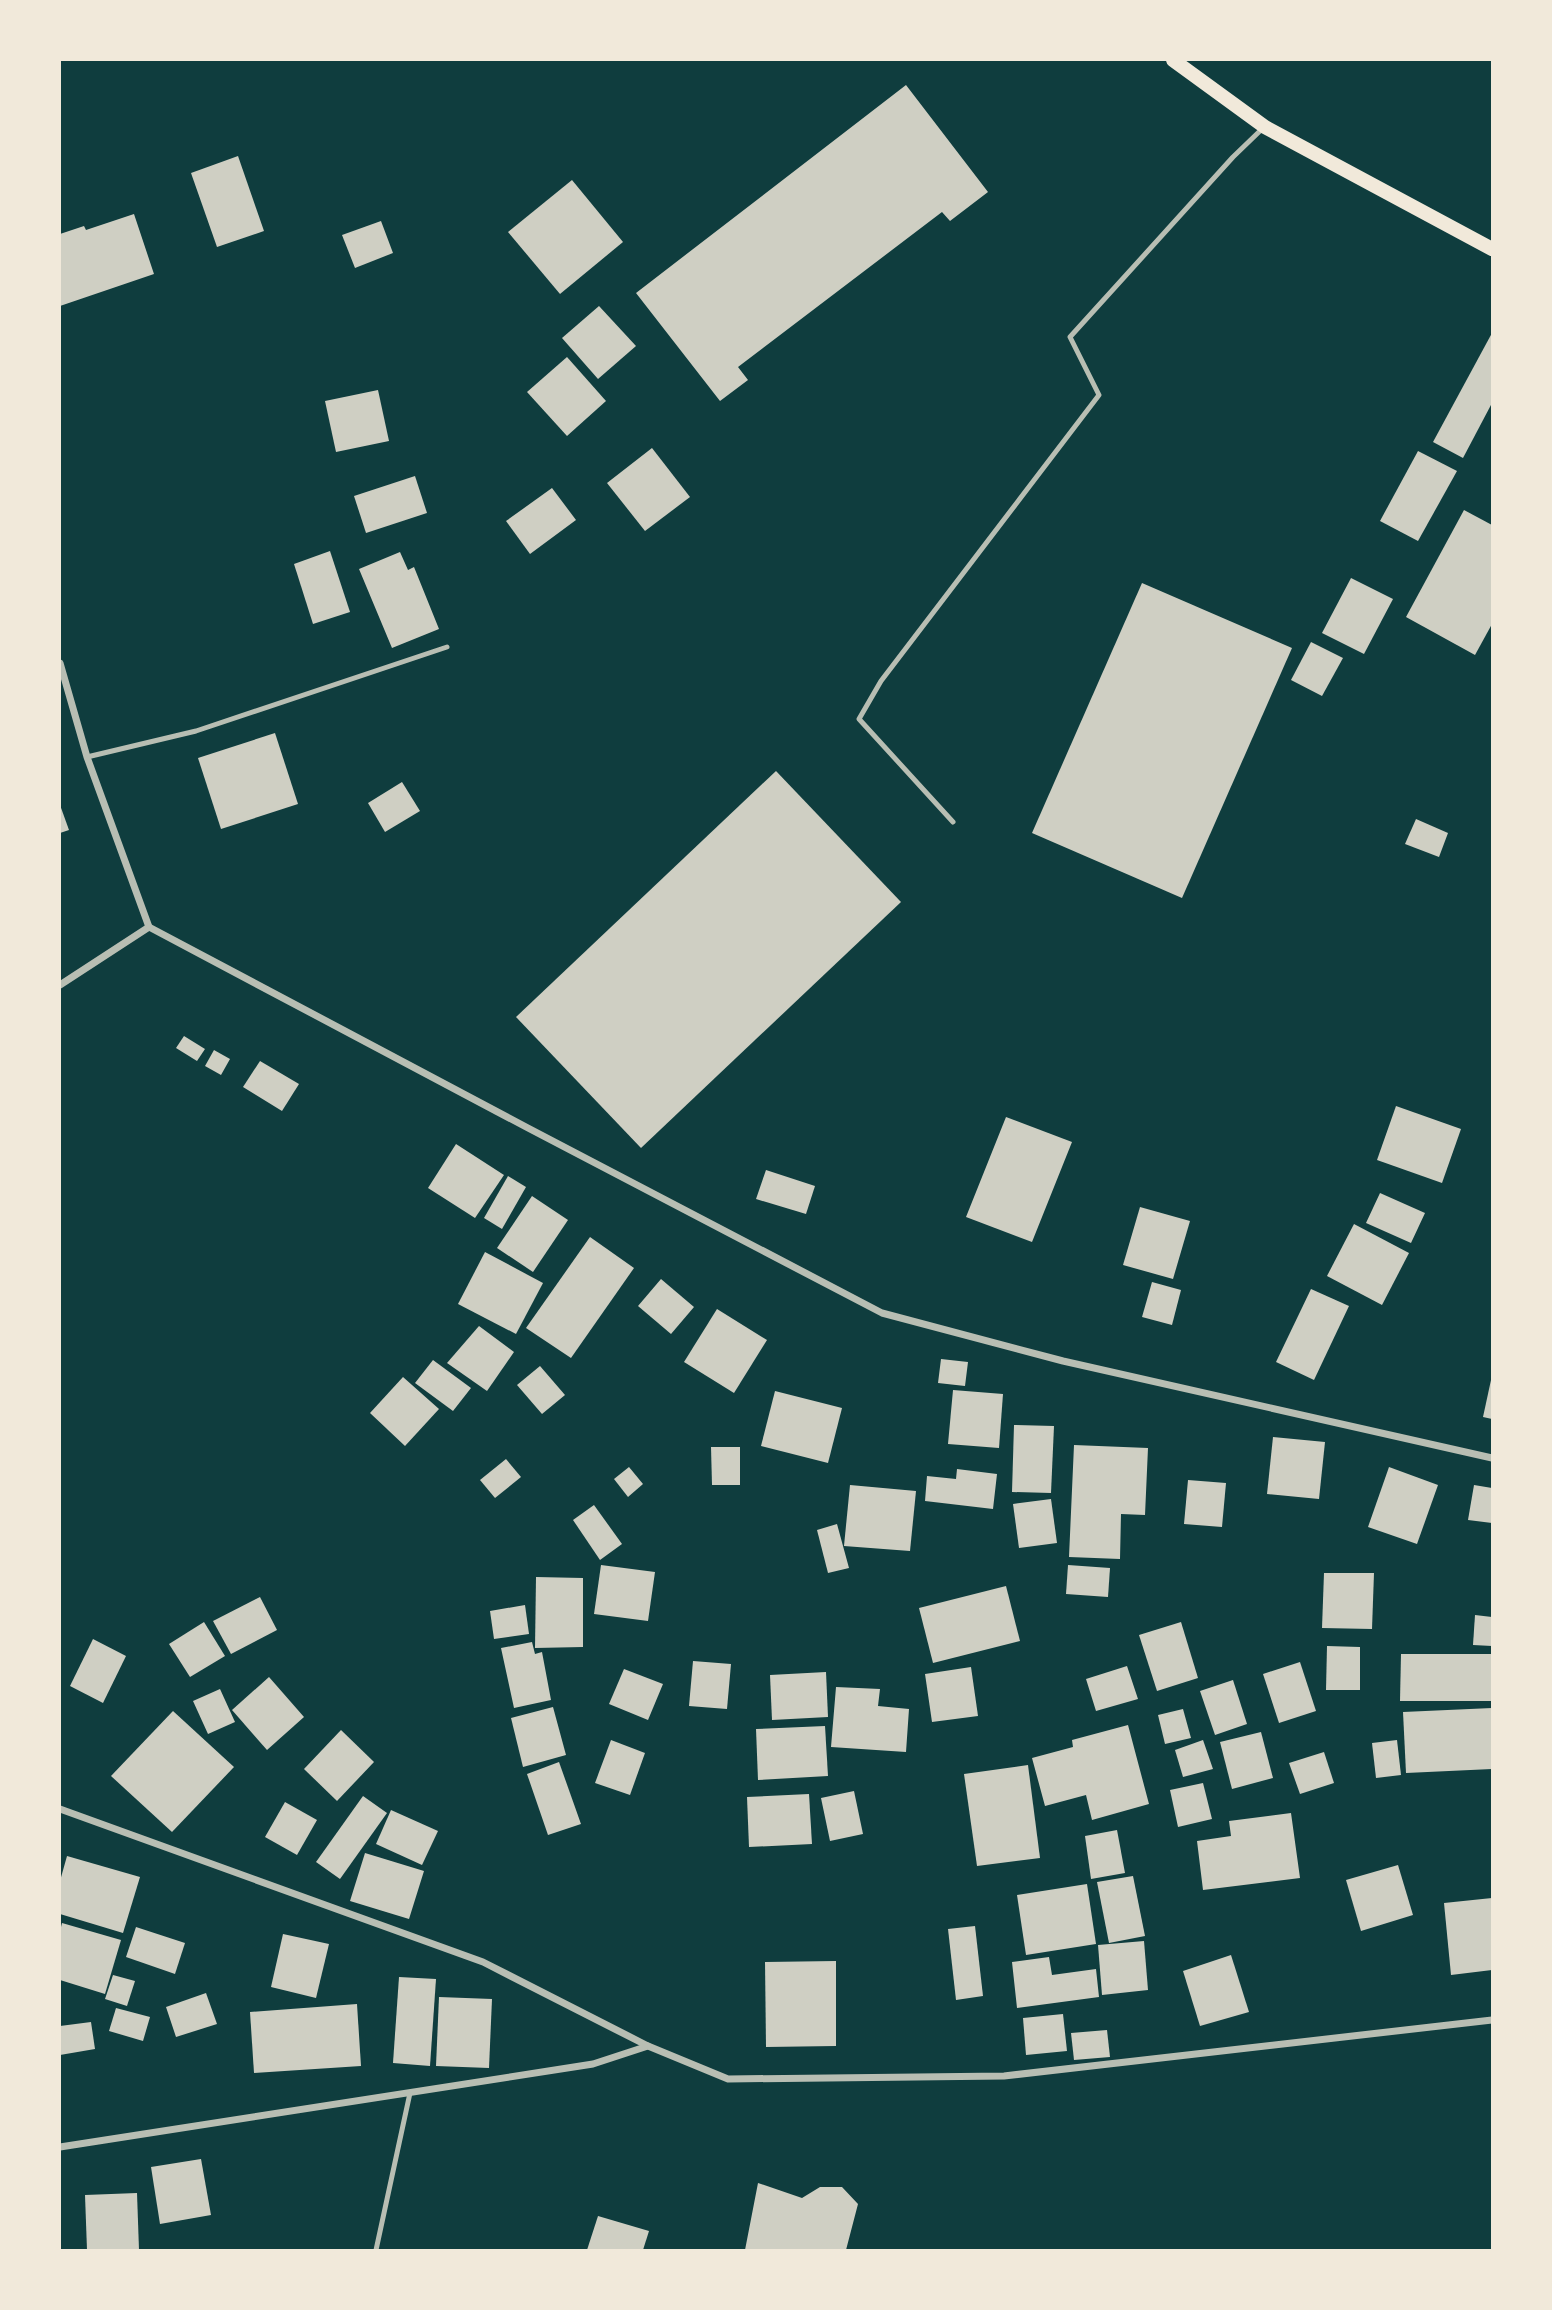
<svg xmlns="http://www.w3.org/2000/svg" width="1552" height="2310" viewBox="0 0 1552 2310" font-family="'Fira Sans',sans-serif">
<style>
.building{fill:#cfcfc3}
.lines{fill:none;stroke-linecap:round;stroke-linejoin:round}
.service{stroke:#b8beb3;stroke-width:5}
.minor{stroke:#b8beb3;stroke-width:7}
.secondary{stroke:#f1e9da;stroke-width:14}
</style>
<rect width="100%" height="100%" fill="#0f3d3e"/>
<!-- building -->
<g class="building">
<polygon points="906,85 988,192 950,221 942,212 738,367 748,380 720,401 636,293"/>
<polygon points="238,156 264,231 217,247 191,173"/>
<polygon points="572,180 623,242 560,294 508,232"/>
<polygon points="134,214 154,274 60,306 60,234 84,226 86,230"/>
<polygon points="381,221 393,253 355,268 342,235"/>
<polygon points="599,306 636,346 598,379 562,338"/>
<polygon points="1492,333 1492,403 1463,458 1433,442"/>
<polygon points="567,357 606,401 567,436 527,392"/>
<polygon points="378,390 389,441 336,452 325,401"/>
<polygon points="652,448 690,497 645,531 607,483"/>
<polygon points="1418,451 1457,471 1418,541 1380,521"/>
<polygon points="415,476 427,513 366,533 354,496"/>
<polygon points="552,488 576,520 530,554 506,521"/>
<polygon points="1464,510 1492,525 1492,624 1475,655 1406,617"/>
<polygon points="330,551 350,612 313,624 294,564"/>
<polygon points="400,552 408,570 414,567 439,629 392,648 359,569"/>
<polygon points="1351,578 1393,599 1364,654 1322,633"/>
<polygon points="1142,583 1292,648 1182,898 1032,833"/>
<polygon points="1311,642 1343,658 1322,696 1291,680"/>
<polygon points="275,733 298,804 221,829 198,758"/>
<polygon points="776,771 901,902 641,1148 516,1017"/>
<polygon points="402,782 420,811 385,832 368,803"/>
<polygon points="60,805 69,830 60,833"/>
<polygon points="1416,819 1448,833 1439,857 1405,844"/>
<polygon points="184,1036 205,1049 197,1061 176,1048"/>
<polygon points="214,1050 230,1059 221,1075 205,1066"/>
<polygon points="260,1061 299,1084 282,1111 243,1087"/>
<polygon points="1396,1106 1461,1129 1442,1183 1377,1160"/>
<polygon points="1006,1117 1072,1142 1032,1242 966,1217"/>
<polygon points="456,1144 504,1175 475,1218 428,1188"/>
<polygon points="766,1170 815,1186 806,1214 756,1199"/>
<polygon points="508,1176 526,1187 502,1229 484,1218"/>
<polygon points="1380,1193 1425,1213 1411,1243 1366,1223"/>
<polygon points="532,1196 568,1220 533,1272 497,1248"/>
<polygon points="1140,1207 1190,1221 1173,1279 1123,1265"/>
<polygon points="1354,1224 1409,1253 1382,1305 1327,1276"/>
<polygon points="590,1237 634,1268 571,1358 526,1328"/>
<polygon points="485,1252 543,1283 516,1334 458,1304"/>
<polygon points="661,1279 694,1307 671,1334 638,1306"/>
<polygon points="1152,1282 1181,1290 1172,1325 1142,1317"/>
<polygon points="1311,1289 1349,1306 1314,1380 1276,1362"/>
<polygon points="717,1309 767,1340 734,1393 684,1362"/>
<polygon points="479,1326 514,1352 487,1391 447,1363"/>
<polygon points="941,1359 968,1362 965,1386 938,1383"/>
<polygon points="433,1360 471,1388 453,1411 415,1383"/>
<polygon points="540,1366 565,1395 542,1414 517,1385"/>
<polygon points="403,1377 439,1409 405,1446 370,1413"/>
<polygon points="1491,1380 1492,1380 1492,1419 1483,1417"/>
<polygon points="953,1390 1003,1394 999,1448 948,1444"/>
<polygon points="775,1391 842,1408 828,1463 761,1446"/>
<polygon points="1014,1425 1054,1426 1051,1493 1012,1492"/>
<polygon points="1273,1437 1325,1442 1319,1499 1267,1494"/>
<polygon points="1074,1445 1148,1448 1145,1515 1121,1514 1120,1559 1069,1557"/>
<polygon points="711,1447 740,1447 740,1485 712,1485"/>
<polygon points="506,1459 521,1477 495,1498 480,1480"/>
<polygon points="629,1467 643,1484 628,1497 614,1479"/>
<polygon points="1389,1467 1438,1485 1417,1544 1368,1527"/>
<polygon points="957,1469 997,1474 993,1509 925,1501 927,1476 956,1479"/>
<polygon points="1188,1480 1226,1483 1222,1527 1184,1524"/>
<polygon points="850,1485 916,1491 910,1551 844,1546"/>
<polygon points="1474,1485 1492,1488 1492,1523 1468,1520"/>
<polygon points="1051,1499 1057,1543 1019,1548 1013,1504"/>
<polygon points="594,1505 622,1544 600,1560 573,1520"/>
<polygon points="837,1524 849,1568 828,1573 817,1530"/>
<polygon points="601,1565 655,1572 648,1621 594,1614"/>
<polygon points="1068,1565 1110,1568 1108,1597 1066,1594"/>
<polygon points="1324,1573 1374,1573 1372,1629 1322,1628"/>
<polygon points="536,1577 583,1578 583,1647 535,1648"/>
<polygon points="1006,1586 1020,1641 933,1663 919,1608"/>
<polygon points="260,1597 277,1630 231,1654 213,1621"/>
<polygon points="525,1605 529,1634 494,1639 490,1611"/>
<polygon points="1475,1615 1492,1617 1492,1646 1473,1645"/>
<polygon points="204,1622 225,1656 190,1677 169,1644"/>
<polygon points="1181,1622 1198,1678 1157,1691 1139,1635"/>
<polygon points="93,1639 126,1656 103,1703 70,1686"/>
<polygon points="532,1642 535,1654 542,1652 551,1700 514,1708 501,1648"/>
<polygon points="1327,1646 1360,1647 1360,1690 1326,1690"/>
<polygon points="1401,1654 1492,1654 1492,1701 1400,1701"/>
<polygon points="693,1661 731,1664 727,1709 689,1706"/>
<polygon points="1300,1662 1316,1711 1279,1723 1263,1674"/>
<polygon points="1127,1666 1138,1699 1096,1711 1086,1679"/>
<polygon points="971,1667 978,1716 932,1722 925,1674"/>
<polygon points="624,1669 663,1684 648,1720 609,1704"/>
<polygon points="826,1672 828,1717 772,1720 770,1675"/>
<polygon points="269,1677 304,1717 267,1750 232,1710"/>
<polygon points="1233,1680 1247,1724 1215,1735 1200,1691"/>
<polygon points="836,1687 880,1689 878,1706 909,1709 906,1752 831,1747"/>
<polygon points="220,1689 235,1722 208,1734 193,1701"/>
<polygon points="553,1707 566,1755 523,1767 511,1718"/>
<polygon points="1492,1708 1492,1769 1406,1773 1403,1712"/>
<polygon points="1183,1709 1191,1738 1165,1744 1158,1715"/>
<polygon points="173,1711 234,1767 172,1832 111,1776"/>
<polygon points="1128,1725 1149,1804 1092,1820 1086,1795 1045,1806 1032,1758 1073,1747 1072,1740"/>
<polygon points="825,1726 828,1776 758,1780 756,1729"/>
<polygon points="341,1730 374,1762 337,1801 304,1769"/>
<polygon points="1261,1732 1273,1778 1232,1789 1220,1742"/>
<polygon points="611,1740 645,1753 630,1795 595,1783"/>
<polygon points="1203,1740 1213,1769 1183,1777 1175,1750"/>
<polygon points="1397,1740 1401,1775 1376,1778 1372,1743"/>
<polygon points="1324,1752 1334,1783 1300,1794 1289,1763"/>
<polygon points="559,1762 581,1824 548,1835 527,1774"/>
<polygon points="1028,1765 1040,1858 977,1866 964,1774"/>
<polygon points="1203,1783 1212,1819 1178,1827 1170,1790"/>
<polygon points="854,1791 863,1834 830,1841 821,1798"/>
<polygon points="809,1794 812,1844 749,1847 747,1797"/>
<polygon points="363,1796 387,1813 340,1879 316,1862"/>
<polygon points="285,1802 317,1820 297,1855 265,1837"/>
<polygon points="391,1810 438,1831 422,1865 376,1844"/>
<polygon points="1291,1813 1300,1878 1203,1890 1197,1841 1231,1836 1229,1821"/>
<polygon points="1117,1830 1125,1873 1091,1879 1085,1836"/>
<polygon points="365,1853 424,1871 409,1919 350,1901"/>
<polygon points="67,1856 140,1877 123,1933 60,1914 60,1881"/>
<polygon points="1398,1865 1413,1915 1361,1931 1346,1880"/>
<polygon points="1133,1876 1145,1936 1109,1943 1097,1882"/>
<polygon points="1087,1884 1096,1944 1026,1955 1017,1895"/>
<polygon points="1492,1898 1492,1970 1451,1975 1444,1903"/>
<polygon points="62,1923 121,1940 105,1994 60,1980 60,1931"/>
<polygon points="975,1926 983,1996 956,2000 948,1929"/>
<polygon points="136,1927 185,1943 175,1974 126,1957"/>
<polygon points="283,1934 329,1944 316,1998 271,1987"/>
<polygon points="1144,1941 1148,1990 1102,1995 1098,1945"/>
<polygon points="1231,1955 1249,2012 1200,2026 1183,1971"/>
<polygon points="1049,1957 1052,1975 1096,1969 1099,1997 1017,2008 1012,1962"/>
<polygon points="836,1961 836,2046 766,2047 765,1962"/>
<polygon points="113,1975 135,1981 127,2006 105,1999"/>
<polygon points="399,1977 436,1979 430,2066 393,2063"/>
<polygon points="206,1993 217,2024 176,2037 166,2007"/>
<polygon points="439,1997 492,1999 489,2068 436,2066"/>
<polygon points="357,2004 361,2066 254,2073 250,2012"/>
<polygon points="116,2008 150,2017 143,2041 109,2031"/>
<polygon points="1063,2014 1067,2051 1026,2055 1023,2018"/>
<polygon points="91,2022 95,2049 60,2055 60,2026"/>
<polygon points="1107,2030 1110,2057 1074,2060 1071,2033"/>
<polygon points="201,2159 211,2215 160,2224 151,2167"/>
<polygon points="758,2183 802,2198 820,2187 842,2187 858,2204 846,2250 745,2250"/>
<polygon points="137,2193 139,2250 87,2250 85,2195"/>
<polygon points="598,2216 649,2231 643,2250 587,2250"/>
</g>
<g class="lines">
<!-- service -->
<g class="service">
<polyline points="87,757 196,731 447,647"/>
<polyline points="953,822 859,719 881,681 1099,395 1070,337 1233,157 1262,129"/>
<polyline points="376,2250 410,2093"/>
</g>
<!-- minor -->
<g class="minor">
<polyline points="60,663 87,757 149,927 528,1128 882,1313 1063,1361 1492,1458"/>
<polyline points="60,985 149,927"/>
<polyline points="60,1809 483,1962 648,2046 728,2079 1004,2076 1492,2020"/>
<polyline points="60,2147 593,2064 648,2046"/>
</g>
<!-- secondary -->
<polyline class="secondary" points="1173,60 1265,127 1492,249"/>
</g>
<!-- border -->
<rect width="1552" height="2310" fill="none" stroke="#f1e9da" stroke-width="122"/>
</svg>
